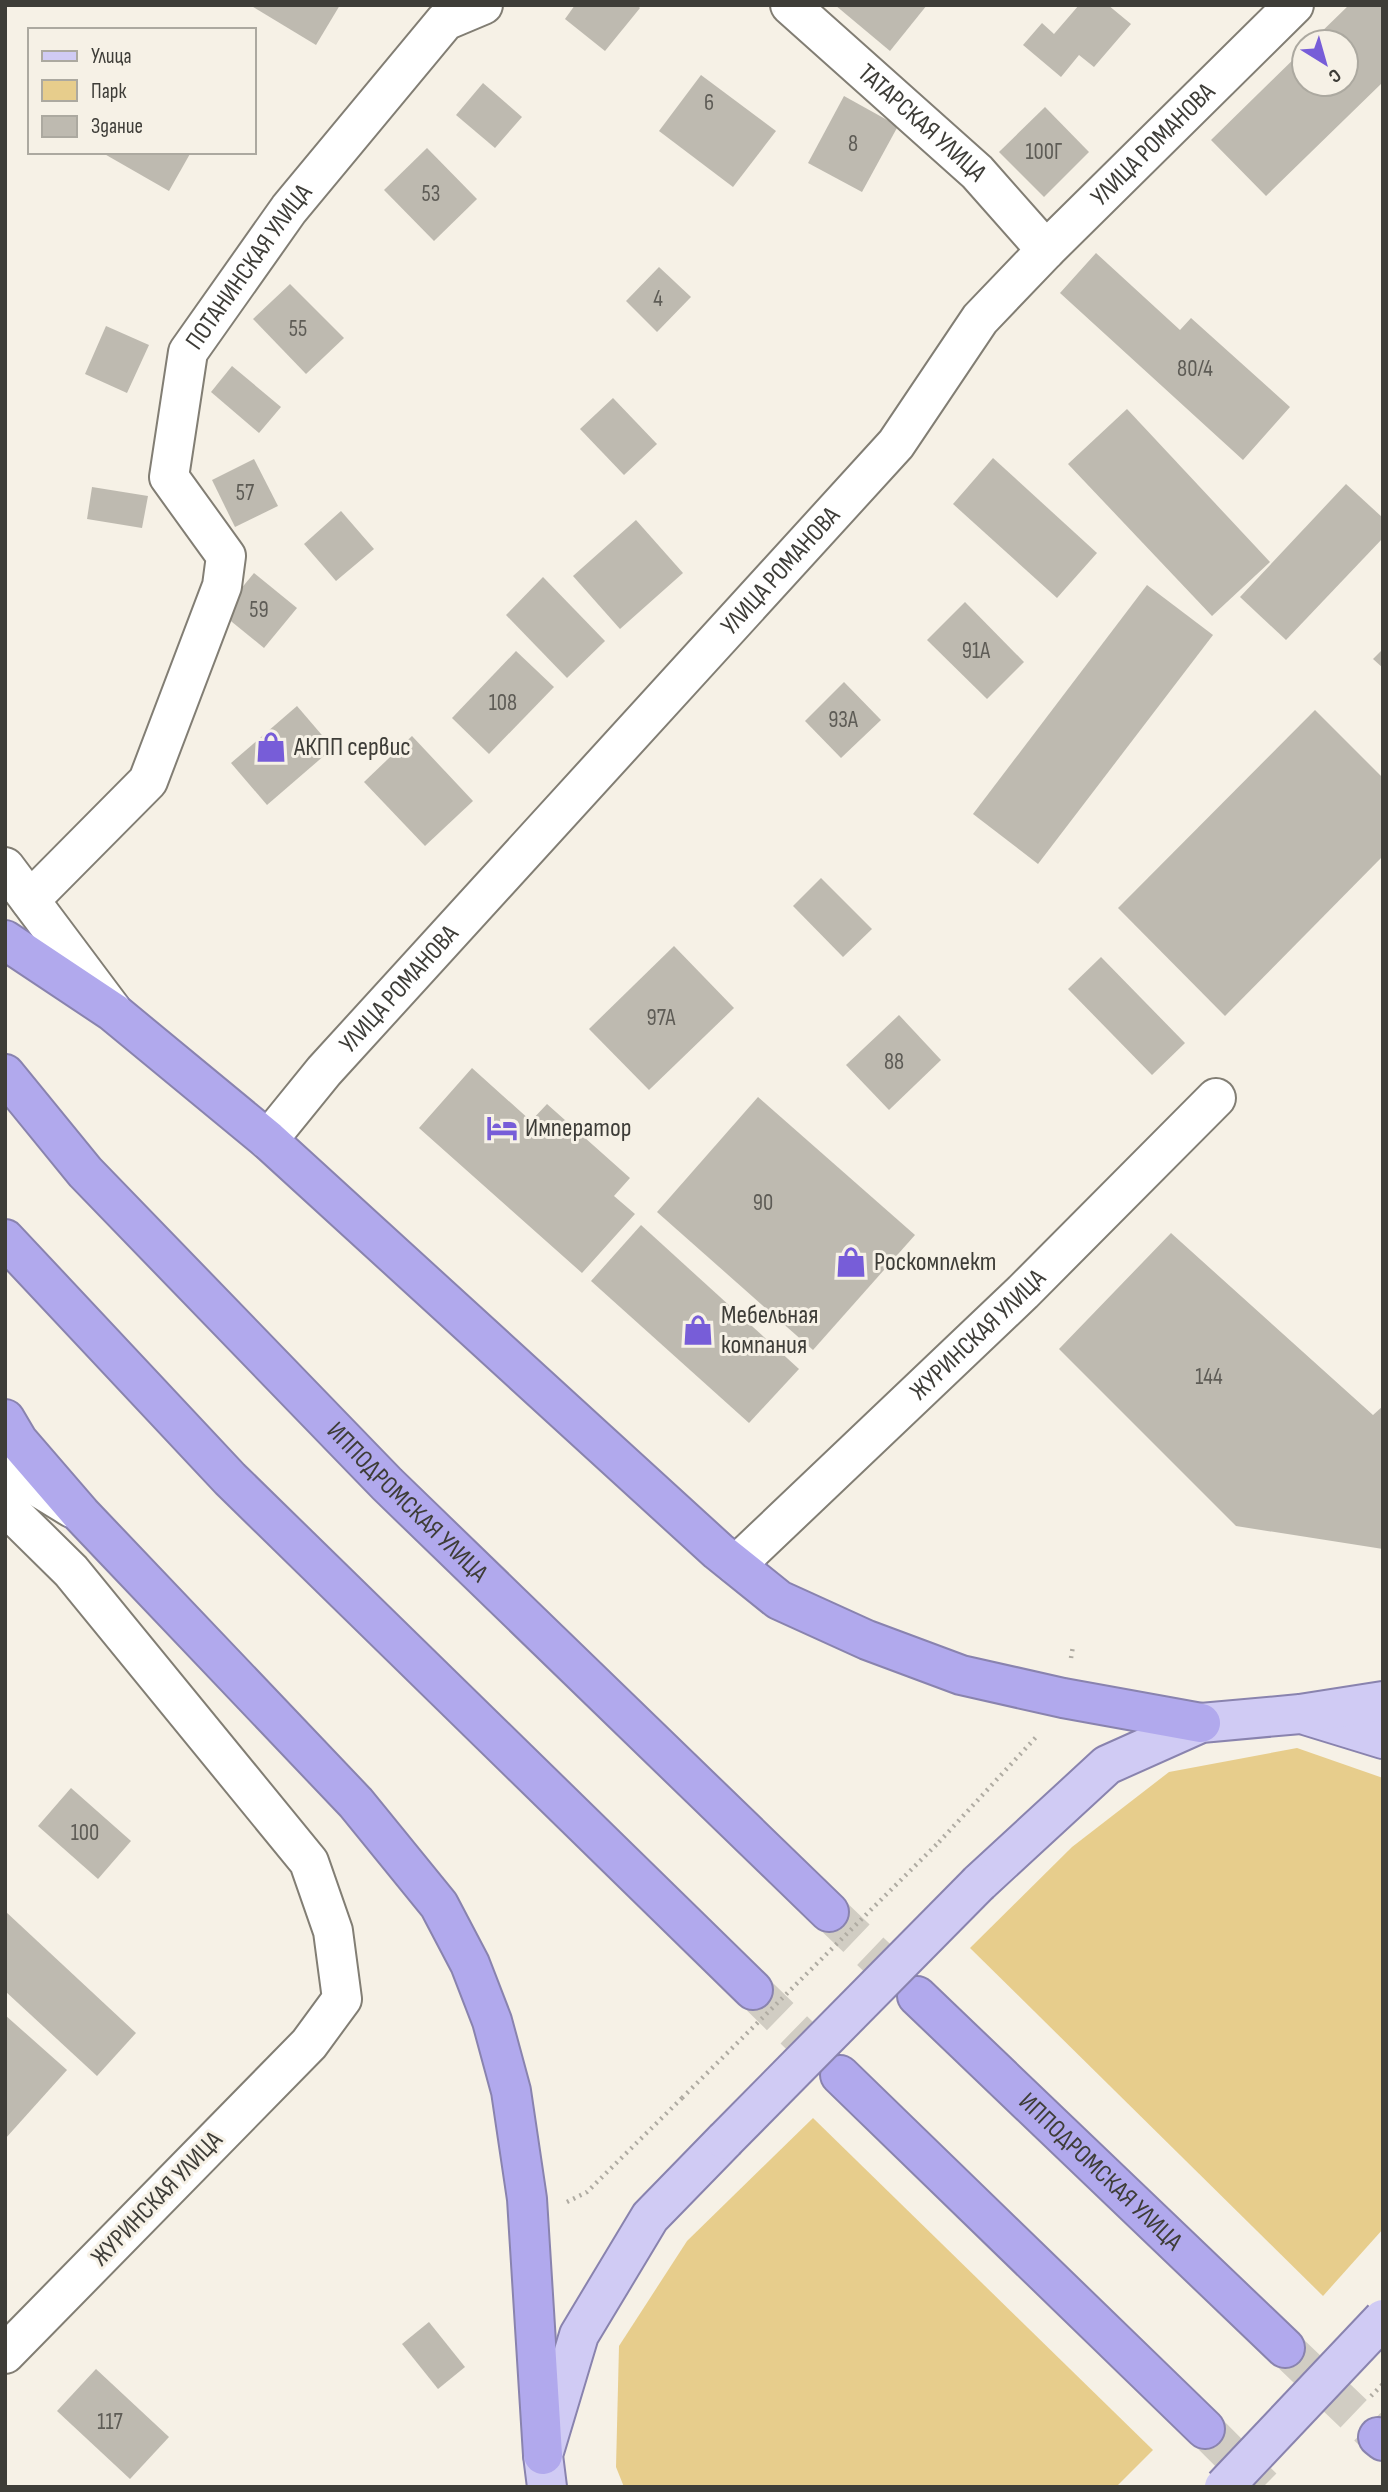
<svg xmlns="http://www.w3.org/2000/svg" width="1388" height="2492" viewBox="0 0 1388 2492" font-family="'Sofia Sans Condensed',sans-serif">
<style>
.green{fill:#e7cd8c}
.building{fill:#bebab0}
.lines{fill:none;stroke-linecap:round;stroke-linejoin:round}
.highway-tunnel{stroke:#d1cdc3;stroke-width:38;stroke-dasharray:38 19;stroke-linecap:butt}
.minor-casing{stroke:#827e74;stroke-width:42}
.major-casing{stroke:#8983ae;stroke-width:42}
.highway-casing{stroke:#8983ae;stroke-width:42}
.path{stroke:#afaba2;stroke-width:4.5;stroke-dasharray:2 5;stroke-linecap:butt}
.minor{stroke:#fff;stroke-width:38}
.major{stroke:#d0cbf4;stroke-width:38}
.highway{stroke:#b1a9ed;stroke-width:38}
.major-bridge-casing{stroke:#8983ae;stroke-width:42;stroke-linecap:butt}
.path-bridge{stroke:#afaba2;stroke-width:4.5;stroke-dasharray:2 5;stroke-linecap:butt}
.major-bridge{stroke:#d0cbf4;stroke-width:38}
.labels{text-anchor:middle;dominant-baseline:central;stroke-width:6;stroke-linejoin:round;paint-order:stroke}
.number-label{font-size:23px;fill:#5e5c56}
.street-label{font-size:26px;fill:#3e3d38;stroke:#f6f1e6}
.poi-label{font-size:26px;fill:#3e3d38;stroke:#f6f1e6;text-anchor:start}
</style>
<rect width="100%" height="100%" fill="#f6f1e6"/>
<!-- green -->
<g class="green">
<polygon points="1297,1748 1383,1778 1383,2229 1323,2296 970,1948 1072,1847 1169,1772"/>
<polygon points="813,2118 1153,2450 1116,2487 624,2487 616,2467 619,2346 687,2241"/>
</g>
<!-- building -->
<g class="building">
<polygon points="250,5 340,5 316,45"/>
<polygon points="575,5 637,5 640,8 605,51 565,19"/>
<polygon points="835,5 927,5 890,51"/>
<polygon points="1079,5 1108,5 1131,24 1094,67 1079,55 1061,77 1023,45 1042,23 1054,34"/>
<polygon points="1349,5 1383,5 1383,82 1266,196 1211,140 1304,49 1304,84 1346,84 1346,42 1311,42"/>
<polygon points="701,75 776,131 733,187 659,131"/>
<polygon points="483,83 522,117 495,148 456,115"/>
<polygon points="844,96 898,126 862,192 808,163"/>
<polygon points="1045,107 1089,152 1044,197 999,152"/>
<polygon points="427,148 477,199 434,241 384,190"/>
<polygon points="101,152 191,152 169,191"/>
<polygon points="1096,253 1180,330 1191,318 1290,407 1243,460 1060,293"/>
<polygon points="659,267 691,297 657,332 626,301"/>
<polygon points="290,284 344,338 306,374 253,319"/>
<polygon points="106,326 149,345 127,393 85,374"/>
<polygon points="232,366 281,407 259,433 211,392"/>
<polygon points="613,398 657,444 624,475 580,429"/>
<polygon points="1127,409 1270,562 1212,616 1068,464"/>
<polygon points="993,458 1097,553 1057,598 953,504"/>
<polygon points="254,459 278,506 235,527 212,480"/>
<polygon points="1346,484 1383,518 1383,538 1286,640 1240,597"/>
<polygon points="92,487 148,496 142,528 87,519"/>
<polygon points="341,511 374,549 336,581 304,544"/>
<polygon points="636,520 683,573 620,629 573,576"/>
<polygon points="254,573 297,608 264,648 221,613"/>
<polygon points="543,577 605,641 567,678 506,615"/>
<polygon points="1147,585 1213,635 1038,864 973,814"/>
<polygon points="965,602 1024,662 987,699 927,640"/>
<polygon points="1383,649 1383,668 1373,659"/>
<polygon points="516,651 554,687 489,754 452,718"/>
<polygon points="844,682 881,720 841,758 805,721"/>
<polygon points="297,706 333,748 267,805 231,763"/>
<polygon points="1315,710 1383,778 1383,856 1225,1016 1118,908"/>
<polygon points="412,736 473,801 425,846 364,782"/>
<polygon points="821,878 872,929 843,957 793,906"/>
<polygon points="674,946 734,1008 649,1090 589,1029"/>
<polygon points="1101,957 1185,1043 1152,1075 1068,989"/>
<polygon points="899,1015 941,1060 889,1110 846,1065"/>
<polygon points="472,1068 531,1121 547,1104 630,1178 614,1196 635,1214 582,1273 419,1128"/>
<polygon points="758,1097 915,1235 813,1350 657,1212"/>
<polygon points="641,1225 799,1369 749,1423 591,1281"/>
<polygon points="1171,1233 1373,1415 1383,1406 1383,1549 1236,1526 1059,1349"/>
<polygon points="71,1788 131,1841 98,1879 38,1826"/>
<polygon points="5,1911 136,2033 97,2076 5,1991"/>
<polygon points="5,2015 67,2070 5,2139"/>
<polygon points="429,2322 465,2367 438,2389 402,2344"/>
<polygon points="96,2369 169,2437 130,2479 57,2411"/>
</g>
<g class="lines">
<!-- highway-tunnel -->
<g class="highway-tunnel">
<polyline points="829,1912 915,1994"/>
<polyline points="753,1990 837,2072"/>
<polyline points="1285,2348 1378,2437"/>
<polyline points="1205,2429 1263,2487"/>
</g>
<defs>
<g id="minor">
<path id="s1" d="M790 5 977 172 1046 250"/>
<polyline points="5,867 112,1010"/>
<path id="s2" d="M30 900 148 781 222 586 226 556 169 477 188 352 289 209 445 21 483 5"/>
<path id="s3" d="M268 1140 324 1071 896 444 980 319 1046 250 1294 5"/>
<polyline points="5,1467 72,1508"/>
<polyline points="5,1506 71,1571 309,1862 333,1931 342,1999 309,2044 5,2354"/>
<path id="s4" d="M736 1565 1023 1292 1216 1098"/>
</g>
<g id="major">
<polyline points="1308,1716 1383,1739"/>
<polyline points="979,1883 1107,1765 1201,1723 1300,1714 1383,1701"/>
<polyline points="547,2487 543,2455 579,2335 650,2217 725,2140"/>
</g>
<g id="highway">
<polyline points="5,940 113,1012 268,1140 718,1551 779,1600 867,1640 961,1675 1063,1698 1201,1723"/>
<path id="s5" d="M5 1074 85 1172 387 1484 829 1912"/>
<polyline points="5,1239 230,1479 753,1990"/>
<polyline points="5,1419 18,1441 81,1514 356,1803 439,1905 470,1964 492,2021 511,2091 527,2199 543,2455"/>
<path id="s6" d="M917 1996 1285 2348"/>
<polyline points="840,2075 1205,2429"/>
<polyline points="1378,2437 1383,2441"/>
</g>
</defs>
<!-- minor casing -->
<use href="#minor" class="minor-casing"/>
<!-- major casing -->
<use href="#major" class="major-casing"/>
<!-- highway casing -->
<use href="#highway" class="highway-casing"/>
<!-- path -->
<g class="path">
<polyline points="1071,1658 1073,1646"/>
<polyline points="939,1842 1038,1735"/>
<polyline points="567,2202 587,2192 682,2098"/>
</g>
<!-- minor -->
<use href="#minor" class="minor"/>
<!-- major -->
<use href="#major" class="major"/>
<!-- highway -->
<use href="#highway" class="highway"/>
<defs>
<g id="major-bridge">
<polyline points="725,2140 979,1883"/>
<polyline points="1224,2487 1383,2319"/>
</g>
</defs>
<!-- major-bridge casing -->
<use href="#major-bridge" class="major-bridge-casing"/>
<!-- path-bridge -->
<g class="path-bridge">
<polyline points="682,2098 939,1842"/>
<polyline points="1371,2396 1383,2384"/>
</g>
<!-- major-bridge -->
<use href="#major-bridge" class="major-bridge"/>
</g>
<!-- icons -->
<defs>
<symbol id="shop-bare" viewBox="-9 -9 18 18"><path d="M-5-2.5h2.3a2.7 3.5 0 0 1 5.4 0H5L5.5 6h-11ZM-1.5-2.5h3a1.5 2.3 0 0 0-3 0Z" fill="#775dd8" stroke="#f6f1e6" stroke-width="2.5" paint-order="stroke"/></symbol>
<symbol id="hotel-bare" viewBox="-9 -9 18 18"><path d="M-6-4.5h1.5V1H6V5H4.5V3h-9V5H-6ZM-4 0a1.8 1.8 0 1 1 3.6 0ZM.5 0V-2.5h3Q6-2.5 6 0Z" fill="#775dd8" stroke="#f6f1e6" stroke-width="2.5" paint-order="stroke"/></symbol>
</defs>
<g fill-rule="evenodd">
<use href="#shop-bare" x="249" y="725" width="44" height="44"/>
<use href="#hotel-bare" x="480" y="1106" width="44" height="44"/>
<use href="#shop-bare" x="829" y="1240" width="44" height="44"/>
<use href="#shop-bare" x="676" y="1308" width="44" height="44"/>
</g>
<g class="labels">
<!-- number labels -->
<g class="number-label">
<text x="709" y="103">6</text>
<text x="853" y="144">8</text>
<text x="1044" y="152">100Г</text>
<text x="431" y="194">53</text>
<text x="658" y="299">4</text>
<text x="298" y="329">55</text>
<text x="1195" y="369">80/4</text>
<text x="245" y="493">57</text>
<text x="259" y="610">59</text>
<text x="976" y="651">91А</text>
<text x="503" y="703">108</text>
<text x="843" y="720">93А</text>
<text x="661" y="1018">97А</text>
<text x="894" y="1062">88</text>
<text x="763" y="1203">90</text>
<text x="1209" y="1377">144</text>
<text x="85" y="1833">100</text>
<text x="110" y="2422">117</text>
</g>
<!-- street labels -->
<g class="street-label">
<text stroke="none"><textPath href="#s1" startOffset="177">ТАТАРСКАЯ УЛИЦА</textPath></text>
<text stroke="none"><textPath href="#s3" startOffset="1334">УЛИЦА РОМАНОВА</textPath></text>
<text stroke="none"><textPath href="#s2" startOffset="735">ПОТАНИНСКАЯ УЛИЦА</textPath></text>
<text stroke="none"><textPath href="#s3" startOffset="766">УЛИЦА РОМАНОВА</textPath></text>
<text stroke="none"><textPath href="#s3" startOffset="200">УЛИЦА РОМАНОВА</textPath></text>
<text stroke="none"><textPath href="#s4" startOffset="334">ЖУРИНСКАЯ УЛИЦА</textPath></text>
<text stroke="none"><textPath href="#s5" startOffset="588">ИППОДРОМСКАЯ УЛИЦА</textPath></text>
<text stroke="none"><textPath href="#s6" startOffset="254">ИППОДРОМСКАЯ УЛИЦА</textPath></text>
<text transform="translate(157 2199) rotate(-46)">ЖУРИНСКАЯ УЛИЦА</text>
</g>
<!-- poi labels -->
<g class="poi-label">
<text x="294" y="747">АКПП сервис</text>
<text x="525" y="1128">Император</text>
<text x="874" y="1262">Роскомплект</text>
<text x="721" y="1315">Мебельная<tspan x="721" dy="30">компания</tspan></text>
</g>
</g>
<!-- border -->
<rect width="1388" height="2492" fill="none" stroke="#3e3d38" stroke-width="14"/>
<!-- legend -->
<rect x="28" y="28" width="228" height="126" fill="#f6f1e6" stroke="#aca9a0" stroke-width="2"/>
<rect x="42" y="51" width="35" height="10" fill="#d0cbf4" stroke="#aca9a0" stroke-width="2"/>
<text x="91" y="63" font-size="21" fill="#3e3d38">Улица</text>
<rect x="42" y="80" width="35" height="21" fill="#e7cd8c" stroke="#aca9a0" stroke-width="2"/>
<text x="91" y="98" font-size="21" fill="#3e3d38">Парк</text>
<rect x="42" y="116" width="35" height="21" fill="#bebab0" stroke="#aca9a0" stroke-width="2"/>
<text x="91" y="133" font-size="21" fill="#3e3d38">Здание</text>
<!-- north arrow -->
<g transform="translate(1325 63) rotate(143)"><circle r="33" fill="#f6f1e6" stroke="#aca9a0" stroke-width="2"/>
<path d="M0-5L12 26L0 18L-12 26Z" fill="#775dd8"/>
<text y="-10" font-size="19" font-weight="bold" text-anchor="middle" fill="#3e3d38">С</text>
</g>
</svg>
